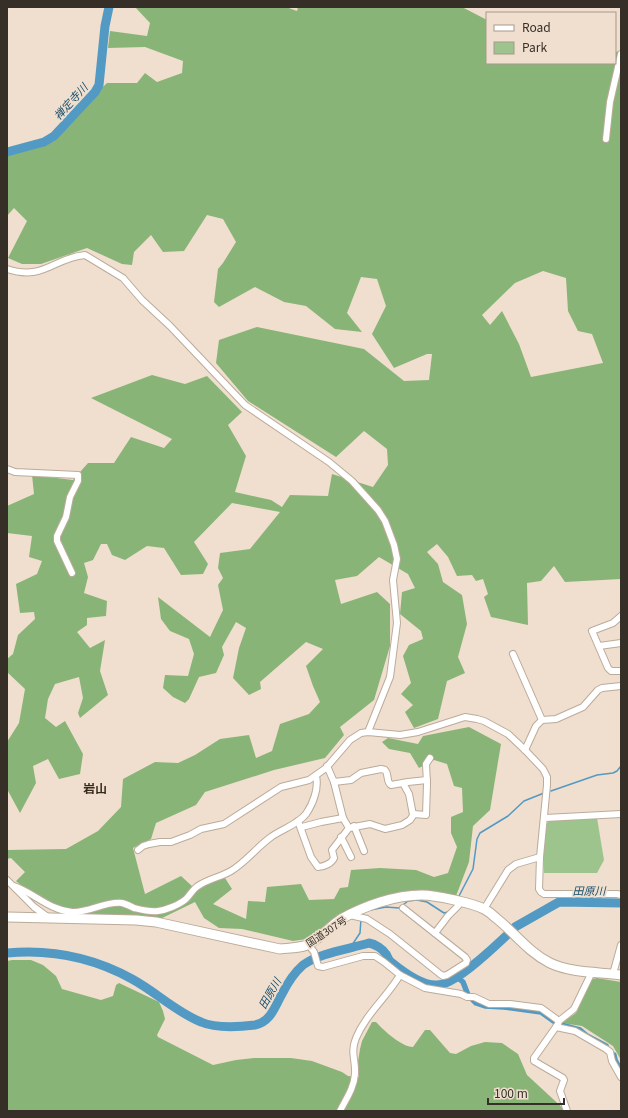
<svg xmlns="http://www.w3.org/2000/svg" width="628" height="1118" viewBox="0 0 628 1118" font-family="Georgia,'Noto Sans JP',serif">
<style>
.green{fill:#9cc48c}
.forest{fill:#89b478;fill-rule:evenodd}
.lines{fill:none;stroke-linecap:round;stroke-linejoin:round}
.stream{stroke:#5299c3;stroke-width:1.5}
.canal{stroke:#5299c3;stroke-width:5.5}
.river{stroke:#5299c3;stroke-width:9}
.minor-casing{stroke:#bbab9a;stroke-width:8}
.highway-casing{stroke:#bbab9a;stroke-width:11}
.minor{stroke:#fff;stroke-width:6}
.highway{stroke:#fff;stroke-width:9}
.labels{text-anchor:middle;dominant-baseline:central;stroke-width:3.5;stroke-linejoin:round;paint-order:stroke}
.street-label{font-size:10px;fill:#352f28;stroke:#f0dfce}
.water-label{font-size:11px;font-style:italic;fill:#19506e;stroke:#f0dfce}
.quarter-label{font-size:12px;font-weight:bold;fill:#362a1c;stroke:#f0dfce}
</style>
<rect width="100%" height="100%" fill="#f0dfce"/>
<!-- green -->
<polygon class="green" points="597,818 604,860 597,873 544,873 543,856 547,823 550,820"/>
<!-- forest -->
<g class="forest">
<path d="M135 7H286L297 11 298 7H462L487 20V63H615V52L621 51V579L565 582 554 566 541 581 527 583 528 625 491 617 484 597 488 594 483 579 476 581 472 575 457 576 448 557 437 544 427 552 438 564 443 582 462 595 467 624 458 657 465 673 447 681 438 719 414 728 405 712 413 705 401 694 411 683 403 656 409 645 423 639 421 631 400 614 402 592 415 588 408 574 379 557 357 576 335 580 341 604 377 592 390 604V646L374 700 340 727 344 735 325 758 274 770 205 792 196 805 156 823 151 839 133 848 145 894 181 876 193 887 225 878 232 889 213 904 246 919 248 901 265 902 267 887 301 884 309 900 334 899 340 888 348 887 351 870 380 868 416 870 434 877 448 873 457 847 451 833V817L463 812 462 788 454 786 447 764 434 760 419 768 410 753 389 749 382 742 388 738 418 744 423 736 469 727 501 744 490 810 473 826 469 862 456 896 412 891 350 910 307 939 293 941 242 929 219 928 204 918 195 902 158 920 86 914 49 908 16 881 25 872 11 858 7 859V850L66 849 98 831 121 807 123 779 155 762 178 763 195 755 220 739 249 735 256 758 272 751 280 724 309 714 320 702 313 686 306 666 323 649 306 642 260 682 261 689 249 695 233 678 239 648 246 628 236 622 222 647 224 655 216 673 199 677 189 699 185 703 173 697 163 688 165 675 188 676 194 654 189 639 170 631 161 619 158 597 210 637 223 610 218 585 223 578 218 568 220 553 250 549 280 512 232 503 194 542 208 564 203 574 181 575 164 548 147 546 125 560 112 555 107 544H101L93 560 84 563 88 577 84 593 107 601 106 616 87 618V625L77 632 90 648 105 640 100 671 108 695 80 718 78 713 83 698 79 677 55 684 48 699 45 718 56 727 65 721 83 754 80 774 59 779 48 759 33 766 36 783 20 813 7 789V742L19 723 25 689 7 672V659L13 654 18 635 35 619 34 612 20 613 16 584 37 574 42 561 29 557 32 536 7 533V506L34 494 32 475 73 480 88 463H114L131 437 164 448 172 439 91 398 152 375 185 384 207 376 242 412 228 425 246 456 235 492 271 500 282 507 290 495 328 496 332 474 373 487 388 465 387 449 364 431 336 457 248 401 216 363 219 340 257 327 364 349 404 381 429 380 432 354H427L394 368 372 334 386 306 377 279 361 277 347 313 362 332 335 329 306 306 284 302 255 287 219 307 214 302 218 269 223 263 236 242 223 219 207 215 184 251 163 252 151 235 134 252 132 265 122 264 87 248 41 264H22L8 258 27 221 14 208 7 216V156L41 147 107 83H137L145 73 157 82 182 73 183 61 145 47 108 48 110 31 147 36 150 23ZM543 271 566 278 568 311 578 331 592 334 603 363 531 377 519 344 502 311 490 325 482 315 515 283Z"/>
<path d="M12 960H31L43 965 56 976 62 989 101 1000 113 996 116 985 119 983 159 1002 163 1011 165 1019 157 1035 158 1037 213 1065 236 1060 254 1058H291L312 1061 342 1072 348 1076 359 1077 358 1062 360 1049 362 1041 372 1022H376C383 1030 402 1047 413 1047L425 1030H430L450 1053 456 1054 471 1046 485 1042 502 1043 518 1054 527 1075 566 1111H7V961Z"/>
<polygon points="597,978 621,982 621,1060 613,1046 582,1026 562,1023 576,1013 592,979"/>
</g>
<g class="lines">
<!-- stream -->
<g class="stream">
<polyline points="551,791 597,775 613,773 617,771 621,766"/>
<polyline points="459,896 473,869 477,839 480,833 508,816 524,801 544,793"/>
<polyline points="370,910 386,907 399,908 408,901 417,900 427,902 444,913 448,912"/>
<polyline points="350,948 360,933 361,919"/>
</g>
<!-- canal -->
<g class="canal">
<polyline points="457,977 463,982 468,995"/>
<polyline points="472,999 476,1003 485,1006 504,1007 541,1012 555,1022"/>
<polyline points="561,1025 580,1030 587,1036 606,1046"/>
<polyline points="614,1055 615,1060 621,1071"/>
</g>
<!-- river -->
<g class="river">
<polyline points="7,152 44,142 54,136 95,92 99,85 105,26 109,7"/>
<polyline points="515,927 559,902 621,903"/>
<path d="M7 953C51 949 94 958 132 979 156 992 176 1012 201 1022 217 1029 239 1027 255 1025 271 1022 275 1006 282 994 287 984 294 973 303 965 319 953 349 949 369 943 375 944 383 949 386 954 388 957 388 960 391 962 402 971 422 986 437 985 455 985 492 949 506 936"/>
</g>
<defs>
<g id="minor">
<polyline points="606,139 610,102 621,54"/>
<path d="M7 269C44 281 53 258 85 255L123 278 142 300 170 326 245 405 329 462 352 481 378 510 385 521 394 545 397 559 393 580 397 623 390 677 368 732"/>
<polyline points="7,469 15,472 78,475 78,481 70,497 66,517 57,536 57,541 72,573"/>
<polyline points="621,616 613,623 592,631 608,668 611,671 621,671"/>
<polyline points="599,646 621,643"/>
<polyline points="513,654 542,720"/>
<polyline points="525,750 536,726 542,720 556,719 583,707 598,690 602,688 621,686"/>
<polyline points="327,766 334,782 343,818 349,828"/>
<path d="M334 782 351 780 361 773 381 769 385 770C389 774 386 782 391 785L408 782 427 780"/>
<polyline points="403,783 409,794 413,815"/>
<polyline points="545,818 621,814"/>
<path d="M298 821 311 857 318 867C324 867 332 863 334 858L332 850 349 828 370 824 385 829 402 825 410 820 414 814 426 815 427 784 426 764 430 758"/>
<polyline points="354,826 364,851"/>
<polyline points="302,827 321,822 343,818"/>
<polyline points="341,837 351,857"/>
<polyline points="138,850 143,846 149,844 160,842 171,842 190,835 201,829 224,824 281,787 309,780 326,768 350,740 361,733 368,732 400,735 418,732 465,717 477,719 484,721 508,734 525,750 543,769 547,777 547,785 540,857 539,889 541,892 544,894 617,894 621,895"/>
<polyline points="7,880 34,907 49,918"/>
<path d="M14 886C34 893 49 910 72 912 89 913 105 901 122 903 126 904 130 906 134 908 142 910 149 912 158 911 166 910 179 905 186 899 190 895 193 889 198 886 208 879 221 877 231 871 246 862 257 847 271 837 282 829 297 825 306 814 313 804 319 788 316 776"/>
<polyline points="484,909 508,870 516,864 540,857"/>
<polyline points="350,915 367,919 390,934 440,974 443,976 447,975 466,963 467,960 465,957 403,908"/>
<polyline points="435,933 448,916 458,906 460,901"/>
<polyline points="308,944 314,952 318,966 323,967 363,956 375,956 384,962 400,975 425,988 461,994 467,997 474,997 489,1004 510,1004 541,1008 559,1021"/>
<polyline points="613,974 621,945"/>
<polyline points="556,1027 575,1031 606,1049 610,1052 612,1061 621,1077"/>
<path d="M340 1111C346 1099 354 1088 355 1074 356 1060 350 1053 356 1038 366 1014 387 997 400 975"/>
<polyline points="567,1111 560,1091 564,1080 563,1078 534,1061 534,1058 558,1024 559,1021 574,1009 592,972"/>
</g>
<path id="highway" d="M7 917 136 920 156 922 280 949C289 948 299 948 307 945 319 940 330 926 341 919 364 906 395 895 422 895 435 895 472 903 484 909 488 911 493 915 496 918 514 932 528 952 550 963 571 973 598 972 621 975"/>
</defs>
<!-- minor casing -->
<use href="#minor" class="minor-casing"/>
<!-- highway casing -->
<use href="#highway" class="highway-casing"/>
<!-- minor -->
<use href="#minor" class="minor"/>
<!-- highway -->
<use href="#highway" class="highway"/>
</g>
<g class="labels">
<!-- street labels -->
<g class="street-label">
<text transform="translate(326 931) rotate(-33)">国道307号</text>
</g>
<!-- water labels -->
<g class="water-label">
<text transform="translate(70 101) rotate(-48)">禅定寺川</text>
<text x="589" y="890">田原川</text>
<text transform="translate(269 993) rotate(-60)">田原川</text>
</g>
<!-- quarter labels -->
<g class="quarter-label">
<text x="95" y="787">岩山</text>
</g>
</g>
<!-- border -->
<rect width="628" height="1118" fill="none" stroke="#352f28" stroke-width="16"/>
<!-- legend -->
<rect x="486" y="12" width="130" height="52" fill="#f0dfce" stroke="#a5998c"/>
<rect x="494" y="25" width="20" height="6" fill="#ffffff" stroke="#a5998c"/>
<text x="522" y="32" font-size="12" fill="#352f28">Road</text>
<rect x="494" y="42" width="20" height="12" fill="#9cc48c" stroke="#a5998c"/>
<text x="522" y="52" font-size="12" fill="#352f28">Park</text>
<!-- scale -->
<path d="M488 1098v6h76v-6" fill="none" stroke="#352f28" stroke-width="2"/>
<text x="494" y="1098" font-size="12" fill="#352f28" stroke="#f0dfce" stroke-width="3" paint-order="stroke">100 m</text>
</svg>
